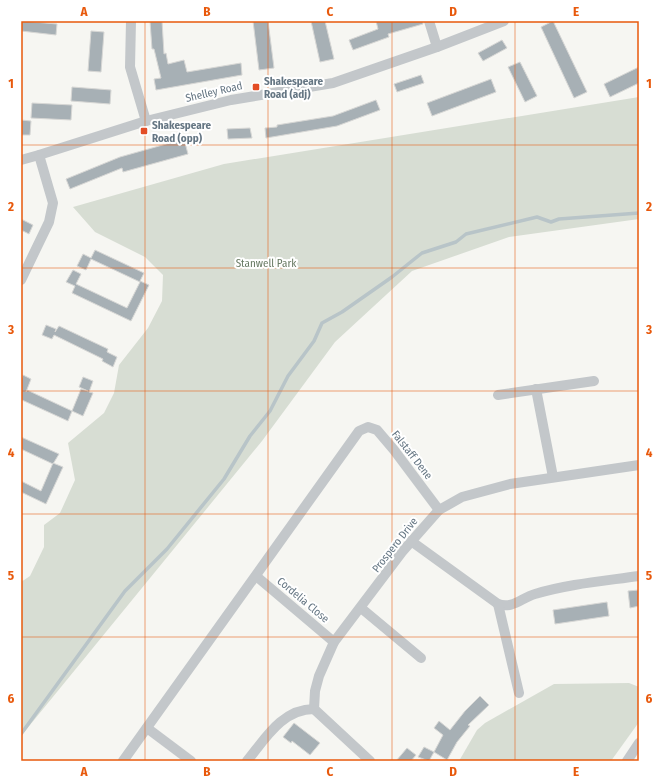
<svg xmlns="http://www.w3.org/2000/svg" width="660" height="782" viewBox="0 0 660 782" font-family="'Fira Sans Condensed',sans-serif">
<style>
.green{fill:#d7ddd3}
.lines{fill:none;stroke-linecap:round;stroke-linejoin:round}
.stream{stroke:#b8c4c8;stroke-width:3.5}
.building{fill:#a7b0b5;stroke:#d7d7d5}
.street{stroke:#c3c7ca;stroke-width:10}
.grid{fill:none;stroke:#e8590c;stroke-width:1;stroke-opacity:0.55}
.poi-dot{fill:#e34d25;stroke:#fff;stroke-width:1.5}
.labels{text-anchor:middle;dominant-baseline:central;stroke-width:4;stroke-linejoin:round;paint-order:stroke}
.poi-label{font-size:11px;font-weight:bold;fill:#657683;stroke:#fff;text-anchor:start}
.street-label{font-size:11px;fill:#657683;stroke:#fff}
.park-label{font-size:11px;fill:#687a63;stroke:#fff}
.neatline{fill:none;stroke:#e8590c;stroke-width:1.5}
.grid-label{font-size:13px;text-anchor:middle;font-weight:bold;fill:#e8590c}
</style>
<rect width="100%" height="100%" fill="#f6f6f2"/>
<!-- green -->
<g class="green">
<polygon points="639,97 639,219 509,237 412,271 335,342 262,441 21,736 21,582 30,576 44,547 44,525 60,513 75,480 68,443 104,413 114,393 119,365 148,328 162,301 163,275 145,257 95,232 73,207 224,164"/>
<polygon points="629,683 639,687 639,722 611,761 459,761 477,730 485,723 554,684"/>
</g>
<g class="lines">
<!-- stream -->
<polyline class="stream" points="21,734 125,591 167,549 224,479 250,436 270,411 288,376 314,341 322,323 342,312 392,277 422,253 456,242 466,234 537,217 551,222 559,219 639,213"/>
</g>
<!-- building -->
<g class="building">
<polygon points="21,21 57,24 56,35 21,31"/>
<polygon points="150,21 162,21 164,54 166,53 168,64 184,60 187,72 241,63 242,75 156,90 154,79 161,78 154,49 152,49"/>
<polygon points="253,21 268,21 274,68 259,70"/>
<polygon points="311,21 325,21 334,59 320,62"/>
<polygon points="376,21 423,21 423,24 388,34 389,37 353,50 349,40 378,29"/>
<polygon points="553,21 587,92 574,98 541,27"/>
<polygon points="91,31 104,32 101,72 88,71"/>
<polygon points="502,40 507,48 483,61 478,53"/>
<polygon points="520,62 537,96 525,102 508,67"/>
<polygon points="639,67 639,83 610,97 604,84"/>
<polygon points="421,75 424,83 397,92 394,84"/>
<polygon points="491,79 496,92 432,116 427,103"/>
<polygon points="72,87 111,90 110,104 71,101"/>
<polygon points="376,100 380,110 337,126 266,138 265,128 277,127 277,125 333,116"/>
<polygon points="32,103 72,105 71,120 31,118"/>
<polygon points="21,120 31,121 30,135 21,135"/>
<polygon points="250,128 252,138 228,139 227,129"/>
<polygon points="184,139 188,154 123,172 122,168 70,189 66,179 120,157"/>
<polygon points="21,219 33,225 29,234 21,230"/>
<polygon points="95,250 144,273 140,281 149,285 131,321 72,293 75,286 66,282 73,270 81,274 76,284 127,308 140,282 91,259 86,270 77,266 83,254 91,258"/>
<polygon points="46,325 56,329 55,332 59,326 108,349 107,352 117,357 113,367 102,361 103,359 54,335 52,339 42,335"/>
<polygon points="23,375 31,379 26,392 27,390 72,411 81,389 88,391 79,387 83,377 93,381 89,392 93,393 83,416 72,411 68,421 22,400 21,402 21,380"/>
<polygon points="21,437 59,454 53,464 21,449"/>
<polygon points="53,463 63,467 46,504 21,492 21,481 41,491"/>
<polygon points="639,590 639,606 630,608 628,591"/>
<polygon points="607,602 609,616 555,624 553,610"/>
<polygon points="480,696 489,705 468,725 470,726 457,742 447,760 434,752 443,735 434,728 439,721 450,730 465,711"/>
<polygon points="294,723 320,743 310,755 292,741 291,743 283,737"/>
<polygon points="424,747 434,752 429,761 418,757"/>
<polygon points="407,748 416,755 411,761 396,761"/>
</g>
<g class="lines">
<!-- street -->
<g class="street">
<polyline points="131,21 130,67 146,121"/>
<polyline points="429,21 437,47"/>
<polyline points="21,160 39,155 146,121 231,100 333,83 437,47 504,21"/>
<polyline points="21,280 49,222 53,203 39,155"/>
<polyline points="536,389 553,477"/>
<polyline points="498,395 594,381"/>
<path d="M411 541 498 604C513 609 521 598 535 594 568 584 604 581 639 576"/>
<polyline points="256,576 334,642"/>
<polyline points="498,604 519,693"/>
<polyline points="361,608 421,658"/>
<polyline points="147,728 191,761"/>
<polyline points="123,761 359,431 368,427 377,430 394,450 439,510"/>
<path d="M247 761C265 739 282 709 314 709"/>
<polyline points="370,761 314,709 315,691 319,676 334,642 402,552 439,510 462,497 510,484 639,465"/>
<polyline points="627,761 639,743"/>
</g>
</g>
<!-- grid -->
<path class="grid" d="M145 21V761M268 21V761M392 21V761M515 21V761M21 145H639M21 268H639M21 391H639M21 514H639M21 637H639"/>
<!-- markers -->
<g class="poi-dot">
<rect x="252" y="83" width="8" height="8" rx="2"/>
<rect x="140" y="127" width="8" height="8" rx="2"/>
</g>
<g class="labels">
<!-- poi labels -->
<g class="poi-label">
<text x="264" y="81">Shakespeare<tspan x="264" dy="13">Road (adj)</tspan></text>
<text x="152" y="125">Shakespeare<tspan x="152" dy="13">Road (opp)</tspan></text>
</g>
<!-- street labels -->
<g class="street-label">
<text transform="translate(214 92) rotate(-13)">Shelley Road</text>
<text transform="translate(412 455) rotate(52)">Falstaff Dene</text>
<text transform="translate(395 545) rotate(-52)">Prospero Drive</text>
<text transform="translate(303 600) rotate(40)">Cordelia Close</text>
</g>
<!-- park labels -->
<g class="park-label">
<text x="266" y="263">Stanwell Park</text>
</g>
</g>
<!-- border -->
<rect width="660" height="782" fill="none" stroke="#ffffff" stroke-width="44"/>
<rect x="22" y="22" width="616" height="738" class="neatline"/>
<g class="grid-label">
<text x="84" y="16">A</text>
<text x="207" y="16">B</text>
<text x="330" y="16">C</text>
<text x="453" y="16">D</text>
<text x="576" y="16">E</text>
<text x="11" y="88">1</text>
<text x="649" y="88">1</text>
<text x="11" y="211">2</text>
<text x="649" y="211">2</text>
<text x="11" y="334">3</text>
<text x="649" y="334">3</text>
<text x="11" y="457">4</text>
<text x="649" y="457">4</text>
<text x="11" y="580">5</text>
<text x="649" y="580">5</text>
<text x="11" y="703">6</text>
<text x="649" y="703">6</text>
<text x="84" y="776">A</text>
<text x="207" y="776">B</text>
<text x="330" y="776">C</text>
<text x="453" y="776">D</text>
<text x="576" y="776">E</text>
</g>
</svg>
